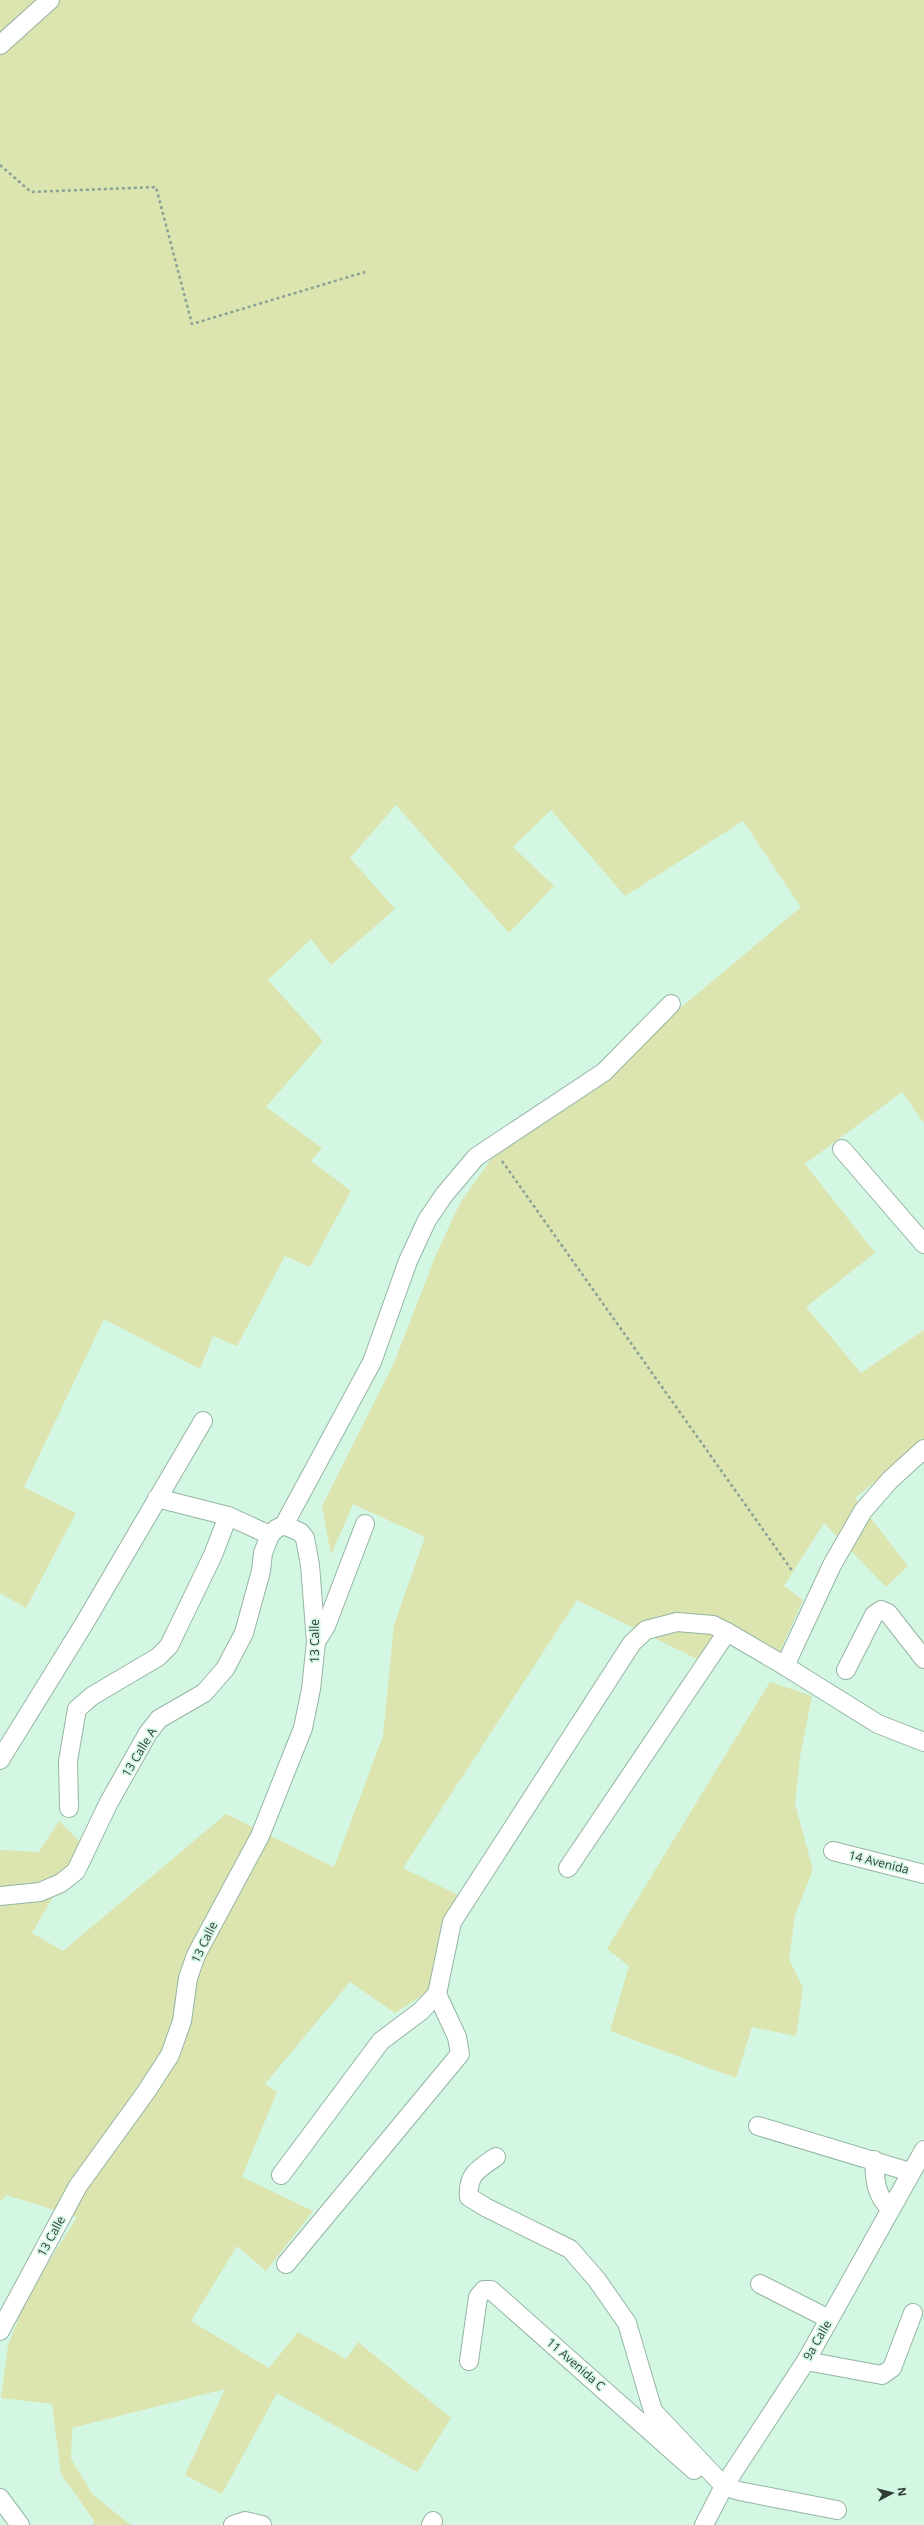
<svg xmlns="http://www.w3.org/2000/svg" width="924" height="2525" viewBox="0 0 924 2525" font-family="'Open Sans',sans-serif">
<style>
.green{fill:#dce4af}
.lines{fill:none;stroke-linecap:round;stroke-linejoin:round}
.minor-casing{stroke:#94b5a3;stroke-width:20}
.path{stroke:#89a295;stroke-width:2.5;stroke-dasharray:3 3;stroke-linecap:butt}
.minor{stroke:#fff;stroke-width:18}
.labels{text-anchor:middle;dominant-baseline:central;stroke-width:3.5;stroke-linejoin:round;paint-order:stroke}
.street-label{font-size:12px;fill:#2f3d36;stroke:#d4f7e4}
</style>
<rect width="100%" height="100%" fill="#d4f7e4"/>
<!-- green -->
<g class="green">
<polygon points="0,0 924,0 924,1123 902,1092 805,1164 875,1253 806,1307 861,1373 924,1330 924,1443 855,1498 908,1566 886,1587 824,1523 784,1586 803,1600 778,1656 720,1623 699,1660 577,1600 403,1868 458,1895 438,1950 429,1991 395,2013 350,1982 265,2084 277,2092 242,2177 313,2211 266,2271 237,2246 191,2321 269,2368 298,2332 346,2359 358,2342 451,2418 417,2472 277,2393 222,2494 185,2475 225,2389 72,2428 71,2459 93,2495 131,2525 92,2525 95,2522 61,2474 52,2404 1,2398 8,2345 28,2295 77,2217 6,2195 0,2202 0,1850 39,1852 59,1821 83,1845 32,1933 63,1951 226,1814 334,1867 383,1736 394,1625 425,1537 353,1504 331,1555 322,1506 394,1363 435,1257 460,1203 499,1148 685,1004 801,907 743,821 625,896 551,810 513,847 554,886 509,933 396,805 350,858 395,909 331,965 311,939 268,980 323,1041 266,1107 322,1148 311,1161 351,1191 310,1267 285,1256 237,1346 213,1336 200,1369 104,1319 24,1487 76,1513 26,1608 0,1593"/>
<polygon points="770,1682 812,1696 800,1757 795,1804 813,1870 795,1915 789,1959 803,1988 796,2036 752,2027 736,2078 610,2031 629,1966 607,1949"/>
</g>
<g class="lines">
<defs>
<g id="minor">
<polyline points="0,45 50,0"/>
<polyline points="842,1149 924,1244"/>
<polyline points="284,1525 372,1362 408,1261 427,1220 444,1195 476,1157 604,1072 671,1004"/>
<polyline points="316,1642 326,1626 365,1524"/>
<polyline points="785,1666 832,1565 863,1511 890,1480 924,1449"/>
<polyline points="846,1670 874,1615 881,1610 888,1613 924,1659"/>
<polyline points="0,1760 84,1624 203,1421"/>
<polyline points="69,1808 68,1761 77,1709 92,1696 158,1657 169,1646 213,1555 228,1516"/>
<polyline points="833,1851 924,1874"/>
<polyline points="568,1868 727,1632"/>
<polyline points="0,1896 40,1892 61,1883 76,1871 108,1804 148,1733 159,1719 204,1693 225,1669 244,1633 261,1571 263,1553 270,1535"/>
<polyline points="758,2126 910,2172"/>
<path d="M496 2157C478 2169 467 2175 469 2197L487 2208 570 2249 597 2280 627 2323 653 2411 724 2486 739 2491 837 2510"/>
<path d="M874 2160C875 2178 875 2195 890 2208"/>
<polyline points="281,2175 381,2041 421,2011 437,1994"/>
<polyline points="286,2264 460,2054 457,2037 437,1994 452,1922 632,1643 646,1630 677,1622 713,1625 727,1632 785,1666 878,1724 924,1742"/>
<polyline points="760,2284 829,2319"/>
<polyline points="0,2331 78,2186 146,2092 170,2055 182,2021 188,1978 196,1955 260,1836 303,1728 311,1689 316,1642 310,1565 305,1538 300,1532 284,1525 276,1529 270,1535 228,1516 157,1498"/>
<polyline points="469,2361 478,2297 484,2290 491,2290 694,2470"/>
<polyline points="806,2361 882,2375 892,2368 913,2313"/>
<polyline points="0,2498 20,2525"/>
<polyline points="233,2525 245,2521 262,2525"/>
<polyline points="431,2525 433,2521"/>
<polyline points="704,2525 724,2486 806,2361 924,2150"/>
</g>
</defs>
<!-- minor casing -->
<use href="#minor" class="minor-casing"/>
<!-- path -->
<g class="path">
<polyline points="0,165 31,192 156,187 192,324 365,272"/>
<polyline points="502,1161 793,1572"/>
</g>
<!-- minor -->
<use href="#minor" class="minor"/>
</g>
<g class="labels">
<!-- street labels -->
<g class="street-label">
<text transform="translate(314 1641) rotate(-90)">13 Calle</text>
<text transform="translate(139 1752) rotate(-59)">13 Calle A</text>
<text transform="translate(879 1862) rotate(14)">14 Avenida</text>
<text transform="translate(204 1942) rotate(-64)">13 Calle</text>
<text transform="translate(51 2236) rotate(-61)">13 Calle</text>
<text transform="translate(817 2340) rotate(-60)">9a Calle</text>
<text transform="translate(576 2364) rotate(41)">11 Avenida C</text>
</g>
</g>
<!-- north arrow -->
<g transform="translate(892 2493) rotate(83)" stroke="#d4f7e4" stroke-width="3" paint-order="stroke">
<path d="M0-3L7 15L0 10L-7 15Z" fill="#2f3d36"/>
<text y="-6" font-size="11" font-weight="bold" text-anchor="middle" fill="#2f3d36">N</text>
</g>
</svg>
